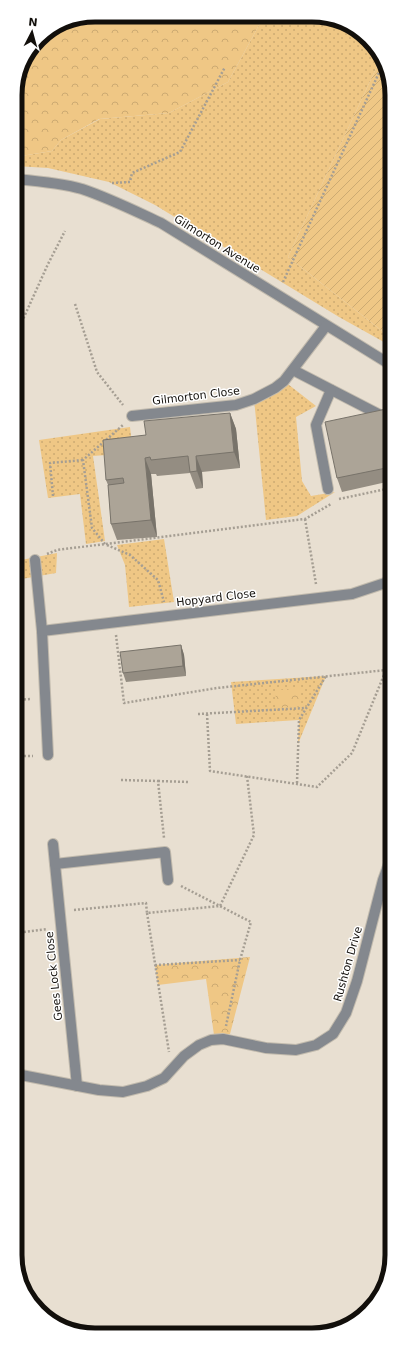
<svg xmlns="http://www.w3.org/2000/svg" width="407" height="1350" viewBox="0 0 407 1350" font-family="'DejaVu Sans',sans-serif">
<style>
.grass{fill:url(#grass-dots)}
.forest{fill:url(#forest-crowns)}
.garden{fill:url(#garden-furrows)}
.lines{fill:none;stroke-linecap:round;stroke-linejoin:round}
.service-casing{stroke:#c1baad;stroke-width:12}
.minor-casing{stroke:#c1baad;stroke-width:12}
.path{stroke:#a59e93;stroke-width:2.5;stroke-dasharray:2 2;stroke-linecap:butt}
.service{stroke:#84888e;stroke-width:10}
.minor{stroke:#84888e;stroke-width:10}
.wall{fill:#948d82}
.shaded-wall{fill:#78736a}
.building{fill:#aca497;stroke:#78736a}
.labels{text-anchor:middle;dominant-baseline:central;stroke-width:3;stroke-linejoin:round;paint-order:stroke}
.street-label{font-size:11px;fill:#120f0b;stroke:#fff}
.rim{fill:none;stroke:#120f0b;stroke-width:5}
</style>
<defs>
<pattern id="grass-dots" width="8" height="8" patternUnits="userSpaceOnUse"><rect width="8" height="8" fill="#efc785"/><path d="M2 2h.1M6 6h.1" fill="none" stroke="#ccaa72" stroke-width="1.8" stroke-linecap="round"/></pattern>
<pattern id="forest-crowns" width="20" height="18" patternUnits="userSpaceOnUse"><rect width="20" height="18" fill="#efc785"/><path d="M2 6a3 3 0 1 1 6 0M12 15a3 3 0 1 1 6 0" fill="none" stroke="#ccaa72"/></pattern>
<pattern id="garden-furrows" width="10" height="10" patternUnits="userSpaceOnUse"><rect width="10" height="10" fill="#efc785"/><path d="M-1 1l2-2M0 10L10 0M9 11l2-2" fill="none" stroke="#ccaa72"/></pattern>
</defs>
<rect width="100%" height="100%" fill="#e8dfd1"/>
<!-- grass -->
<g class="grass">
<polygon points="264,16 328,17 369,38 380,60 288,257 391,338 391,346 339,317 155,205 109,182 48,168 15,166 15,157 52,151 61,140 100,119 169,113 228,82"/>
<polygon points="284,381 316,406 296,417 302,481 311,496 335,492 297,516 266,520 254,399"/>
<polygon points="130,427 133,453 93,456 105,541 86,544 80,494 48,498 39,440"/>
<polygon points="164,539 174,602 129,607 125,565 117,545"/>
<polygon points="57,553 56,573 16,580 16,561"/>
<polygon points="326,676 298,744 299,720 236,724 231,682"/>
</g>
<!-- forest -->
<g class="forest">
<polygon points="95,15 264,16 228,82 169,113 99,119 61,140 52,151 15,157 15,90 23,60 38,38 64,21"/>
<polygon points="299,688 301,706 277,708 275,690"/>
<polygon points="250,957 230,1034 214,1035 206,979 158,985 155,965"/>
</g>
<!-- garden -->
<polygon class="garden" points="380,60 391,79 391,338 288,257"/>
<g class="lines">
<defs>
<g id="service">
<polyline points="293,370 384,417"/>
<polyline points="328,489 316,425 331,390"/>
</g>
<g id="minor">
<path d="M15 179C37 181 61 183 82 189 109 198 135 211 161 223L391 365"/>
<polyline points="132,416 236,405 254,399 275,388 284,381 326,326"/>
<polyline points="35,560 42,631 48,755"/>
<polyline points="42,631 352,594 391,581"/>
<polyline points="53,844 77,1086"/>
<polyline points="55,864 165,852 168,880"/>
<polyline points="16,1074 99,1090 123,1092 147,1086 164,1078 184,1056 199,1045 211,1040 223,1039 266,1048 296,1050 316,1045 333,1034 346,1013 357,981 383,880 391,858"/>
</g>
</defs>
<!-- service casing -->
<use href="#service" class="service-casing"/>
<!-- minor casing -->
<use href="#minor" class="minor-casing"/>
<!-- path -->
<g class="path">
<polyline points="112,183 130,182 132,173 180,152 225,67"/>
<polyline points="283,282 383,64"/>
<polyline points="75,304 97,372 123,405"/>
<polyline points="15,349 20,326 48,264 65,231"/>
<polyline points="53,496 50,463 83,460"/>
<polyline points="339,499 391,488"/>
<polyline points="305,519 316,584"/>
<polyline points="105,544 92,528 83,460 123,425"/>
<polyline points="107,545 130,555 158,580 164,602"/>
<polyline points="47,554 57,550 305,519 331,504"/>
<polyline points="16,568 21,566"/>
<polyline points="116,635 124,703 217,688 386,670 391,658"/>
<polyline points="16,700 31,699"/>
<polyline points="198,714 306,708"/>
<polyline points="207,714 210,771 317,787 352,753 386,670"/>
<polyline points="16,756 33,756"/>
<polyline points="121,780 158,781 164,838"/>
<polyline points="158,781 189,782"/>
<polyline points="297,783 299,720 326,676"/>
<polyline points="181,886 251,922 240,960 226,1026"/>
<polyline points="74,910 146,903 147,913 220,906 254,835 247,776"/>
<polyline points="147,913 169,1052"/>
<polyline points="16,933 47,929"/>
<polyline points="155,965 240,960"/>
</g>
<!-- service -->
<use href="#service" class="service"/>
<!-- minor -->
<use href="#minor" class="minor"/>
</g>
<!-- wall -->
<g class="wall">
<polygon points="391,408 391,481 342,492 337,478"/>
<polygon points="230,413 236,429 240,468 202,472 203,488 196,489 190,473 157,476 156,474 151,474 157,537 117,540 111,524 108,485 106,480 146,435"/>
<polygon points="181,645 184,655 186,676 126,682 123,673"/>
</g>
<!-- shaded-wall -->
<g class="shaded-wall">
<polygon points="230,413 236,429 240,468 234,452"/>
<polygon points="196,456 202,472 203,488 197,471"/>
<polygon points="145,458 151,474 157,537 151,520"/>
<polygon points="181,645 184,655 186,676 183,666"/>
</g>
<!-- building -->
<g class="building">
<polygon points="391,408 391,467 337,478 325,422"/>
<polygon points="230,413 234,452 196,456 197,471 190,472 188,456 151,460 150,457 145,458 151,520 111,524 108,485 124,483 123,478 106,480 103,440 146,435 144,421"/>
<polygon points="181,645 183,666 123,673 120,652"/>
</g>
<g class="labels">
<!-- street labels -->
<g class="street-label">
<text transform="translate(217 244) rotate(32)">Gilmorton Avenue</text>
<text transform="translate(196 396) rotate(-7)">Gilmorton Close</text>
<text transform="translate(216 598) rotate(-7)">Hopyard Close</text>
<text transform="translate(348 964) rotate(-74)">Rushton Drive</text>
<text transform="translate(54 976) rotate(-96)">Gees Lock Close</text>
</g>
</g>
<!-- crop -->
<path d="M0 0H407V1350H0ZM95 22H312A73 73 0 0 1 385 95V1255A73 73 0 0 1 312 1328H95A73 73 0 0 1 22 1255V95A73 73 0 0 1 95 22Z" fill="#fff" fill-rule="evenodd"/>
<path class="rim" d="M95 22H312A73 73 0 0 1 385 95V1255A73 73 0 0 1 312 1328H95A73 73 0 0 1 22 1255V95A73 73 0 0 1 95 22Z"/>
<!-- north arrow -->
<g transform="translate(32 32) rotate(6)" stroke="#ffffff" stroke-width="3" paint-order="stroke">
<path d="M0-3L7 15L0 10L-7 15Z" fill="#120f0b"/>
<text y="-6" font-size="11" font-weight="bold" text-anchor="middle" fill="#120f0b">N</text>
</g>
</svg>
